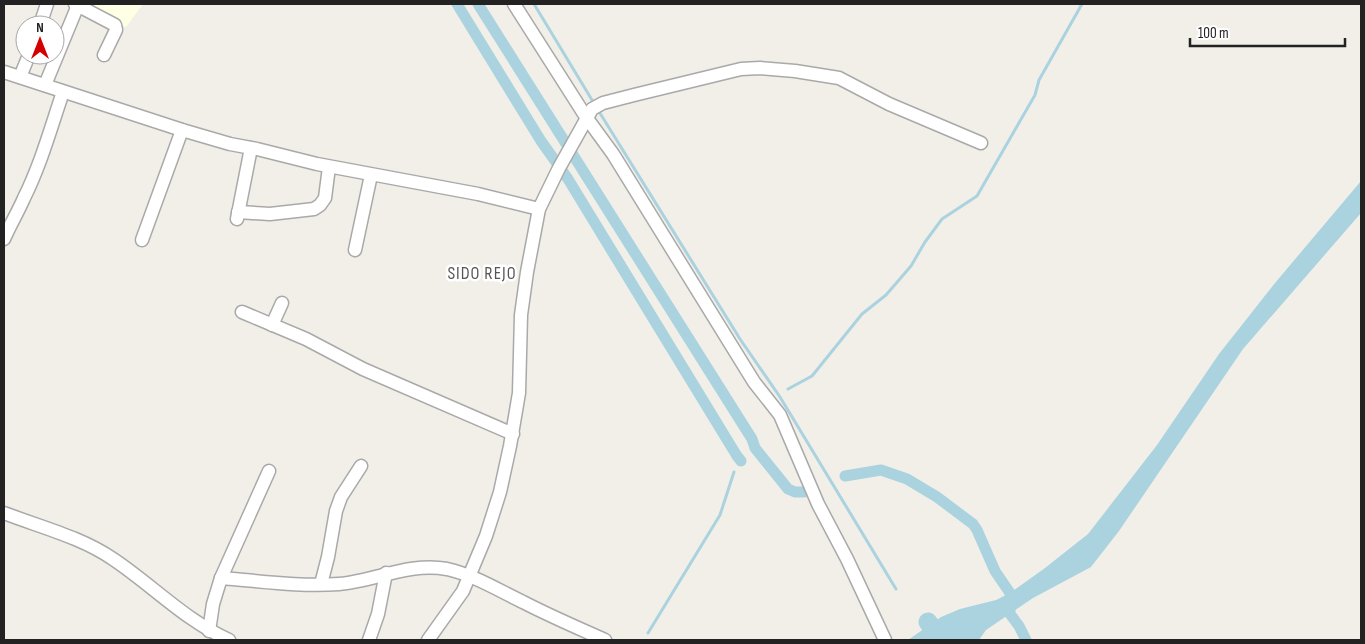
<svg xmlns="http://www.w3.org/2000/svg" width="1365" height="644" viewBox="0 0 1365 644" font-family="'Sofia Sans Condensed',sans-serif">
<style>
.education{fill:#ffffe5}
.water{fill:#aad3df}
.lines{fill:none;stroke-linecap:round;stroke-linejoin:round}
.stream{stroke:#aad3df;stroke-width:3}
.canal{stroke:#aad3df;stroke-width:11}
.river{stroke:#aad3df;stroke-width:19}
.minor-casing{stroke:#a9a9a9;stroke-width:15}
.minor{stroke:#fff;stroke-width:12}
.labels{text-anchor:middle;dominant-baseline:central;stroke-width:5;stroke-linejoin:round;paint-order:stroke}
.quarter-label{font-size:18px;letter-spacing:1px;fill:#555;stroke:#fff}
</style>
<rect width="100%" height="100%" fill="#f2efe9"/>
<!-- education -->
<polygon class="education" points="83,4 143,4 126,27"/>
<!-- water -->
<polygon class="water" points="1361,181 1361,213 1243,349 1119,531 1091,567 1033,598 986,630 979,640 908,640 941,617 960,609 996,600 1010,593 1045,568 1088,534 1157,445 1219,354 1275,283"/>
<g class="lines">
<!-- stream -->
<g class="stream">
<polyline points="534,4 595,105"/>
<polyline points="598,110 740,339 780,397 896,589"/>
<polyline points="788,389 812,376 862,314 886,295 911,266 925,242 942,219 977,196 1035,95 1039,80 1082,4"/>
<polyline points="648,633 720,515 734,472"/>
</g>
<!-- canal -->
<g class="canal">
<polyline points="457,4 541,141 568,179 737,456 741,461"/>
<polyline points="478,4 752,439 755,448 788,489 795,492 804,492"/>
<polyline points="845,476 881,470 907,479 937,497 973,524 977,530 995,571 1010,593 1010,614 1019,626 1026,640"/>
</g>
<!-- river -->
<polyline class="river" points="928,622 941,640"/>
<defs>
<g id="minor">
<polyline points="75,4 115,25 116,30 104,55"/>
<polyline points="514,4 586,117 613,154 754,382 780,415 818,504 847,559 885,640"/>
<polyline points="40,25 47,4"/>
<polyline points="4,72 182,130 230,144 257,149 317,164 478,194 539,209"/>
<polyline points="20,77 29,55"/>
<polyline points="45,85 78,5"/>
<polyline points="238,212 270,214 314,209 320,205 325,198 329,167"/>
<polyline points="237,219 251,148"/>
<path d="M4 239C10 225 18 212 24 198 41 164 51 127 63 92"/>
<polyline points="142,240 182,130"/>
<polyline points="355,250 371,175"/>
<polyline points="242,312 306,339 363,369 513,434"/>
<polyline points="272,325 282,303"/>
<path d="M4 513C40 527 81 537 113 559 152 585 186 621 229 640"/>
<path d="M221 578C260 581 300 587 339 584 375 581 409 562 447 569 474 575 498 590 523 602 550 616 578 628 605 640"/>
<polyline points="321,584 328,557 336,511 341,497 361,466"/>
<polyline points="209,631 213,604 221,578 269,471"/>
<polyline points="369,640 378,614 386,573"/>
<polyline points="428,640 463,591 468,579 486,536 500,492 510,446 519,393 521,315 527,272 539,209 559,168 592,109 603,103 634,95 741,69 760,68 795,71 839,78 889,104 981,143"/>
</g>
</defs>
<!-- minor casing -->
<use href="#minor" class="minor-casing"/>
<!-- minor -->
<use href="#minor" class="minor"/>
</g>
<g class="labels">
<!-- quarter labels -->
<g class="quarter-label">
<text x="482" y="273">SIDO REJO</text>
</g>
</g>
<!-- border -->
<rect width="1365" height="644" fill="none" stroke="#222222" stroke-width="10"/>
<!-- north arrow -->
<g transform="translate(40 40)"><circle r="24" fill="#ffffff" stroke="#a7a7a7"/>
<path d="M0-4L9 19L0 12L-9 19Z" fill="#d40000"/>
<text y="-8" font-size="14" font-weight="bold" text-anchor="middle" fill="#222222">N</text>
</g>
<!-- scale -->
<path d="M1190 38v8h155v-8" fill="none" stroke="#222222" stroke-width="2.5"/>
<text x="1198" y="38" font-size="15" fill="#222222" stroke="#ffffff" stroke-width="4" paint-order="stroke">100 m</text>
</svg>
